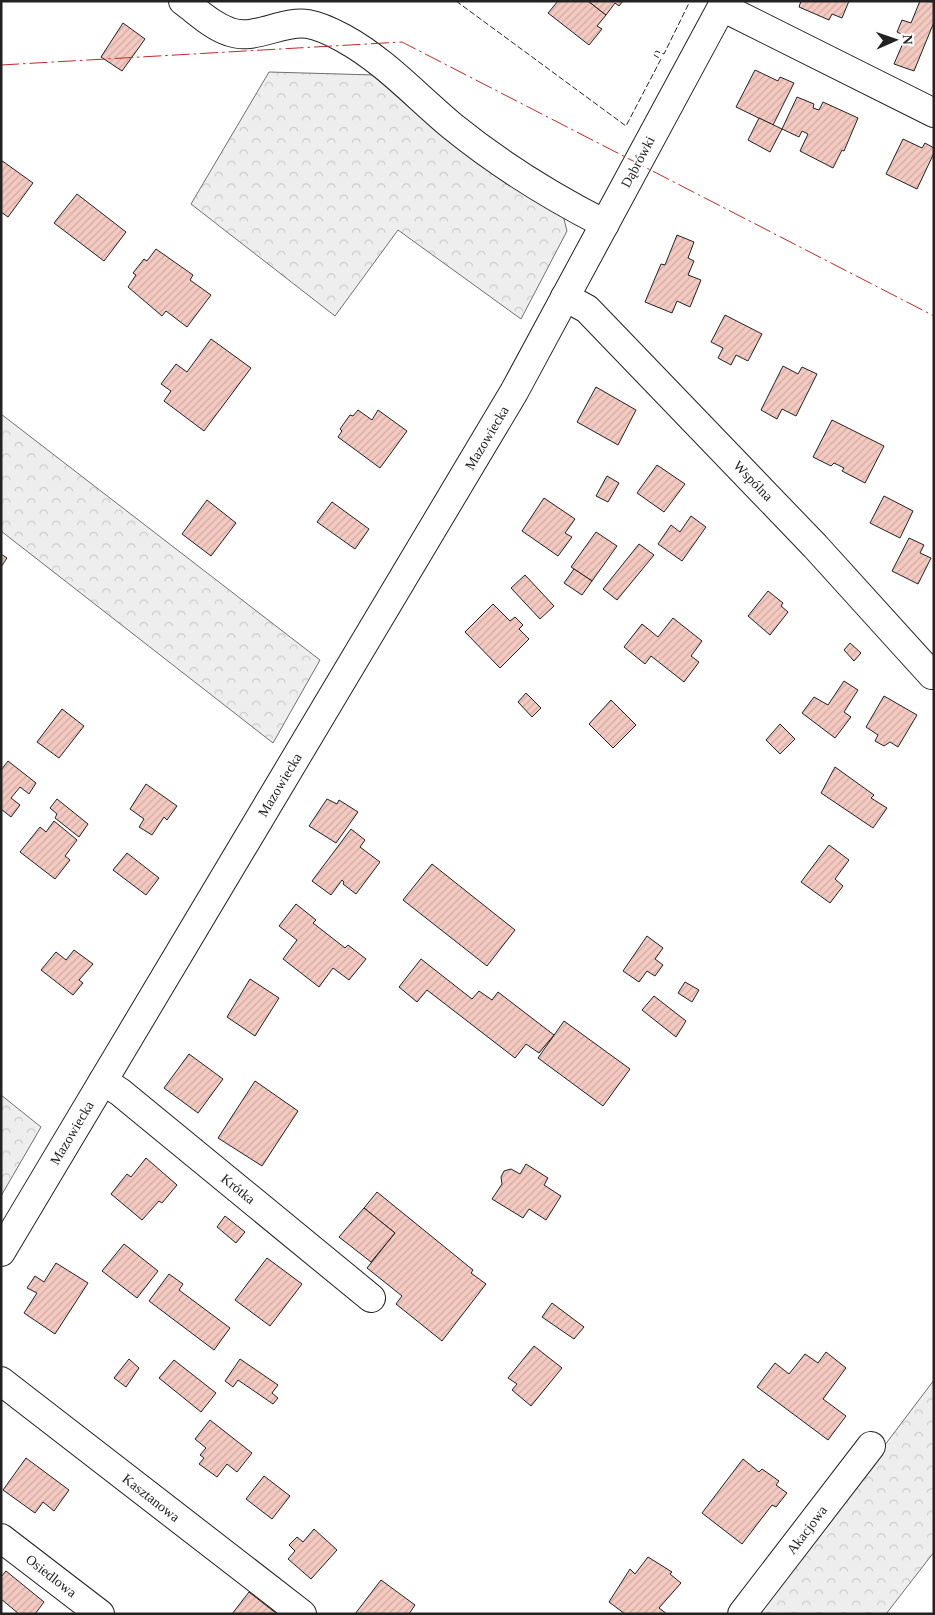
<svg xmlns="http://www.w3.org/2000/svg" width="935" height="1615" viewBox="0 0 935 1615" font-family="'Times New Roman',serif">
<style>
.forest{fill:url(#forest-crowns);stroke:#6f6f6f}
.building{fill:url(#building-hatch);stroke:#222}
.lines{fill:none;stroke-linecap:round;stroke-linejoin:round}
.minor-casing{stroke:#222;stroke-width:30}
.minor{stroke:#fff;stroke-width:28}
.fence{stroke:#222;stroke-width:1;stroke-dasharray:6 2.5;stroke-linecap:butt}
.power{stroke:#c62828;stroke-width:1;stroke-dasharray:18 4 2.5 4;stroke-linecap:butt}
.labels{text-anchor:middle;dominant-baseline:central;stroke-width:4;stroke-linejoin:round;paint-order:stroke}
.street-label{font-size:14px;fill:#222;stroke:#fff}
</style>
<defs>
<pattern id="forest-crowns" width="20" height="18" patternUnits="userSpaceOnUse" patternTransform="scale(1.25)"><rect width="20" height="18" fill="#eee"/><path d="M2 6a3 3 0 1 1 6 0M12 15a3 3 0 1 1 6 0" fill="none" stroke="#ccc"/></pattern>
<pattern id="building-hatch" width="6" height="6" patternUnits="userSpaceOnUse" patternTransform="scale(1.25)"><rect width="6" height="6" fill="#f3c9c0"/><path d="M-1 1l2-2M0 6l6-6M5 7l2-2" fill="none" stroke="#d0aca5"/></pattern>
</defs>
<rect width="100%" height="100%" fill="#fff"/>
<!-- forest -->
<g class="forest">
<polygon points="269,72 375,75 562,211 567,231 521,319 398,230 335,316 191,204"/>
<polygon points="1,414 320,660 273,743 1,531"/>
<polygon points="1,1095 41,1127 1,1196"/>
<polygon points="934,1380 934,1552 886,1614 757,1614"/>
</g>
<!-- building -->
<g class="building">
<polygon points="558,1 588,1 606,15 597,26 602,29 589,45 548,13"/>
<polygon points="588,1 623,1 619,6 615,3 606,15"/>
<polygon points="801,1 849,1 842,18 832,14 829,20 799,7"/>
<polygon points="920,1 934,2 934,22 914,71 894,64 906,36 897,32 902,20 911,23"/>
<polygon points="123,23 145,39 122,71 101,57"/>
<polygon points="755,70 778,81 780,77 794,83 773,125 736,107"/>
<polygon points="797,97 814,104 813,108 819,110 823,102 858,118 844,151 842,150 833,168 800,151 808,134 802,131 799,137 782,129"/>
<polygon points="759,118 782,129 770,152 748,140"/>
<polygon points="903,139 922,148 925,143 934,148 934,153 917,189 886,174"/>
<polygon points="1,160 33,183 8,217 1,212"/>
<polygon points="77,194 126,232 104,261 54,223"/>
<polygon points="677,235 694,242 688,258 694,261 688,275 701,280 690,307 677,301 672,313 645,302 661,264 665,265"/>
<polygon points="156,249 193,275 190,280 211,295 187,327 166,311 162,316 128,287 136,275 133,273 144,259 147,261"/>
<polygon points="725,315 762,334 748,361 736,355 731,365 718,358 723,348 711,342"/>
<polygon points="211,339 251,368 204,431 164,401 171,391 161,384 176,364 187,372"/>
<polygon points="783,366 798,374 802,367 817,374 796,416 782,409 777,419 761,410"/>
<polygon points="596,387 636,410 618,445 577,422"/>
<polygon points="358,410 372,420 378,410 407,431 380,468 338,437 342,431 340,429 350,415 353,416"/>
<polygon points="832,420 884,446 865,483 842,471 844,468 834,463 831,466 813,457"/>
<polygon points="657,465 685,484 664,512 637,493"/>
<polygon points="607,476 619,483 608,502 596,496"/>
<polygon points="884,496 913,511 900,538 870,523"/>
<polygon points="544,498 575,519 565,533 572,537 558,556 522,531"/>
<polygon points="207,500 236,523 211,556 182,534"/>
<polygon points="332,502 369,529 355,549 317,522"/>
<polygon points="691,516 706,527 682,561 658,544 671,525 680,532"/>
<polygon points="596,532 617,546 592,581 571,567"/>
<polygon points="909,538 924,545 920,553 931,558 918,584 892,571"/>
<polygon points="639,544 654,555 617,600 603,589"/>
<polygon points="1,554 7,558 1,567"/>
<polygon points="574,569 592,581 582,595 564,583"/>
<polygon points="525,575 554,606 540,619 511,588"/>
<polygon points="768,591 783,603 781,606 788,612 770,635 748,616"/>
<polygon points="493,604 510,621 515,617 523,625 519,629 529,639 500,668 465,632"/>
<polygon points="673,618 702,641 691,656 699,662 684,682 651,656 645,664 624,647 642,624 658,637"/>
<polygon points="850,643 861,653 854,661 844,650"/>
<polygon points="844,681 858,690 844,712 851,717 835,738 802,713 814,697 828,705"/>
<polygon points="526,693 541,708 532,717 518,702"/>
<polygon points="884,696 917,715 898,747 890,742 884,746 875,741 878,735 866,727"/>
<polygon points="611,700 636,725 613,748 589,724"/>
<polygon points="62,709 84,726 59,758 37,742"/>
<polygon points="780,724 795,739 780,754 766,740"/>
<polygon points="8,761 36,783 29,794 20,787 11,798 20,805 11,817 1,809 1,770"/>
<polygon points="835,767 874,795 871,798 887,808 873,828 821,793"/>
<polygon points="146,784 177,806 167,820 164,817 152,835 139,827 144,819 130,809"/>
<polygon points="57,799 88,824 79,837 55,818 57,814 50,808"/>
<polygon points="327,799 337,804 339,800 358,812 336,843 309,826"/>
<polygon points="54,821 77,840 65,856 70,860 55,879 20,852 40,827 46,832"/>
<polygon points="351,829 365,840 360,847 380,862 356,894 343,884 344,882 342,880 331,895 312,881"/>
<polygon points="829,845 849,860 835,879 843,886 830,903 801,882"/>
<polygon points="127,853 159,878 146,895 113,870"/>
<polygon points="432,864 515,930 487,966 403,900"/>
<polygon points="296,904 316,920 313,923 345,948 348,945 366,959 349,980 333,968 319,987 283,959 297,940 279,926"/>
<polygon points="647,936 663,948 655,959 663,965 655,976 647,971 639,982 623,971"/>
<polygon points="74,950 93,964 79,980 83,983 73,995 41,970 56,952 66,960"/>
<polygon points="421,959 472,999 479,991 492,1000 498,992 554,1035 539,1053 526,1044 515,1058 427,990 417,1002 399,987"/>
<polygon points="250,979 279,998 255,1036 227,1017"/>
<polygon points="685,982 699,990 692,1002 678,993"/>
<polygon points="654,996 686,1021 676,1037 642,1010"/>
<polygon points="564,1021 630,1069 603,1106 538,1058"/>
<polygon points="189,1054 223,1079 198,1113 164,1088"/>
<polygon points="255,1081 298,1111 262,1166 218,1138"/>
<polygon points="146,1158 177,1185 162,1203 159,1201 142,1220 111,1194 127,1174 131,1177"/>
<polygon points="526,1164 548,1178 544,1185 561,1196 546,1220 529,1209 523,1218 492,1199 502,1184 501,1177 504,1171 511,1169 520,1174"/>
<polygon points="377,1192 473,1270 471,1273 486,1284 442,1341 396,1304 402,1296 367,1268 395,1233 364,1208"/>
<polygon points="364,1208 395,1233 371,1262 339,1237"/>
<polygon points="225,1216 245,1232 236,1243 217,1227"/>
<polygon points="124,1244 158,1271 137,1298 102,1271"/>
<polygon points="267,1258 302,1284 270,1326 235,1300"/>
<polygon points="56,1263 88,1283 55,1334 24,1313 37,1293 27,1288 35,1276 44,1282"/>
<polygon points="169,1274 183,1284 179,1290 230,1328 214,1350 149,1301"/>
<polygon points="552,1303 584,1327 574,1339 542,1317"/>
<polygon points="534,1346 562,1368 531,1406 512,1390 517,1384 508,1378"/>
<polygon points="826,1352 846,1368 823,1399 846,1416 828,1440 757,1387 775,1363 789,1374 805,1354 818,1363"/>
<polygon points="129,1359 139,1368 126,1387 114,1378"/>
<polygon points="240,1359 278,1385 272,1393 278,1398 273,1404 238,1380 233,1387 225,1381"/>
<polygon points="174,1360 216,1393 201,1412 159,1378"/>
<polygon points="210,1420 252,1453 237,1472 227,1464 217,1477 199,1464 204,1458 200,1455 206,1448 195,1439"/>
<polygon points="26,1458 69,1490 54,1511 43,1502 35,1513 3,1490"/>
<polygon points="743,1459 759,1472 762,1469 779,1481 776,1485 787,1493 776,1507 772,1505 742,1544 702,1513"/>
<polygon points="264,1476 290,1496 272,1519 246,1499"/>
<polygon points="314,1529 337,1550 311,1579 288,1559 295,1551 289,1545 297,1537 303,1542"/>
<polygon points="648,1557 672,1572 670,1574 681,1583 659,1608 667,1614 625,1614 609,1602 630,1569 635,1574"/>
<polygon points="6,1571 44,1602 35,1614 19,1614 1,1599 1,1577"/>
<polygon points="381,1580 415,1605 409,1614 355,1614"/>
<polygon points="249,1592 277,1614 232,1614"/>
</g>
<g class="lines">
<defs>
<g id="minor">
<path d="M183 1C198 12 212 26 230 32 255 41 282 20 308 24 320 26 332 32 343 38 385 61 416 96 452 126 500 165 550 196 605 224"/>
<polyline points="722,7 934,113"/>
<polyline points="565,297 587,309 815,546 932,675"/>
<polyline points="103,1081 120,1092 371,1298"/>
<polyline points="1,1252 514,392 725,1"/>
<polyline points="1,1381 302,1614"/>
<polyline points="1,1538 100,1614"/>
<polyline points="742,1614 871,1446"/>
</g>
</defs>
<!-- minor casing -->
<use href="#minor" class="minor-casing"/>
<!-- minor -->
<use href="#minor" class="minor"/>
<!-- fence -->
<polyline class="fence" points="456,1 626,126 661,59 654,55 656,51 664,54 690,1"/>
<!-- power -->
<polyline class="power" points="1,65 402,42 934,316"/>
</g>
<g class="labels">
<!-- street labels -->
<g class="street-label">
<text transform="translate(638 162) rotate(-62)">Dąbrówki</text>
<text transform="translate(487 438) rotate(-59)">Mazowiecka</text>
<text transform="translate(753 481) rotate(46)">Wspólna</text>
<text transform="translate(280 785) rotate(-59)">Mazowiecka</text>
<text transform="translate(72 1133) rotate(-59)">Mazowiecka</text>
<text transform="translate(238 1189) rotate(39)">Krótka</text>
<text transform="translate(151 1498) rotate(38)">Kasztanowa</text>
<text transform="translate(807 1530) rotate(-53)">Akacjowa</text>
<text transform="translate(51 1576) rotate(38)">Osiedlowa</text>
</g>
</g>
<!-- border -->
<rect width="935" height="1615" fill="none" stroke="#222222" stroke-width="5"/>
<!-- north arrow -->
<g transform="translate(895 40) rotate(88)" stroke="#ffffff" stroke-width="4" paint-order="stroke">
<path d="M0-4L9 19L0 12L-9 19Z" fill="#222222"/>
<text y="-8" font-size="14" font-weight="bold" text-anchor="middle" fill="#222222">N</text>
</g>
</svg>
